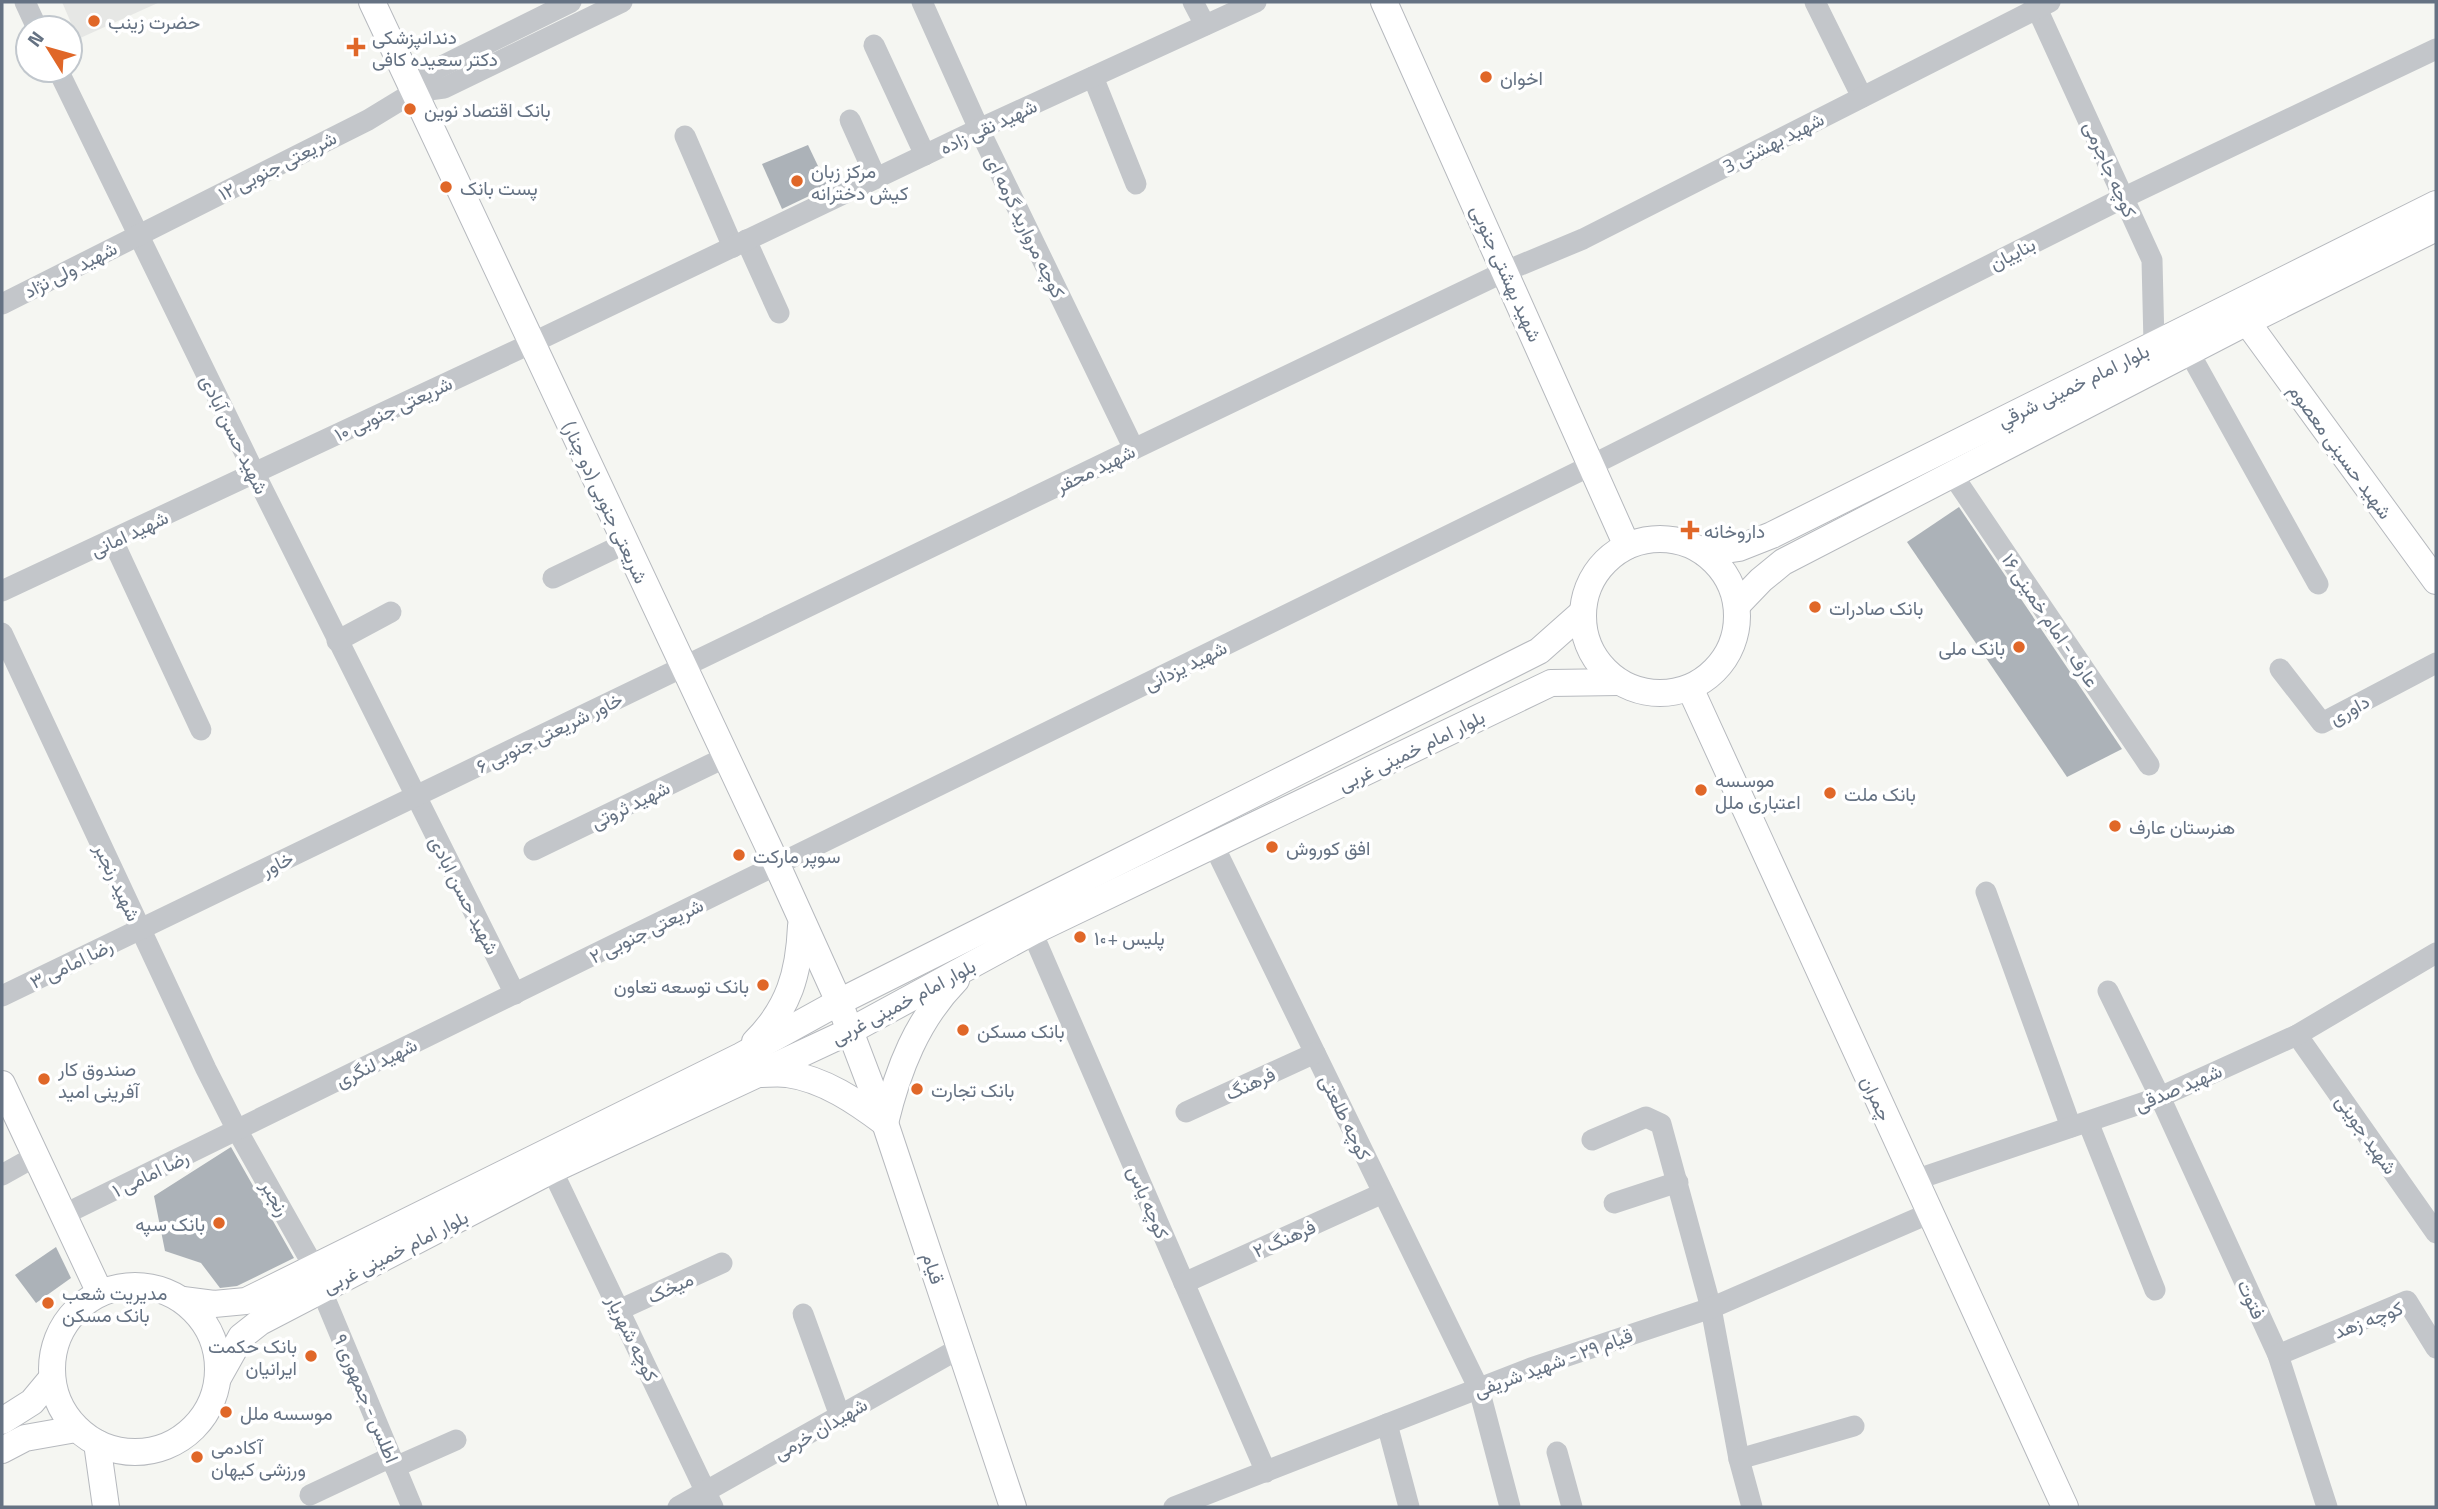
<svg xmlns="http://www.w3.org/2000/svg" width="2438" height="1509" viewBox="0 0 2438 1509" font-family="'Titillium Web',Vazirmatn,sans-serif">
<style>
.built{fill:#e6e7e5}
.building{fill:#acb2b8}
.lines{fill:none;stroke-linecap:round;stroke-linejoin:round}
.major-casing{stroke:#b6b9be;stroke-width:28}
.minor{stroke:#c3c6ca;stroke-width:21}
.major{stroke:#fff;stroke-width:26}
.poi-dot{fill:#e06728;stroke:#fff;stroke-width:2.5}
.labels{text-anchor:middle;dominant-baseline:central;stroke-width:7;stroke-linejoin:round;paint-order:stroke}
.poi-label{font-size:19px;fill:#657283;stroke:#fff;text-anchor:start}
.street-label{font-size:19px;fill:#657283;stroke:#fff}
</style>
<rect width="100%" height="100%" fill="#f5f6f2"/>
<!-- built -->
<polygon class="built" points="62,2 160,2 78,39"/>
<!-- building -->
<g class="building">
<polygon points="808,145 828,187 782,209 762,164"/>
<polygon points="1959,507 2122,749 2067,777 1907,542"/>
<polygon points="231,1147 294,1258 237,1286 220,1288 201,1263 165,1251 154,1196"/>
<polygon points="56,1247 71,1278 36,1303 15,1275"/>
</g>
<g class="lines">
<defs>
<g id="major">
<polyline points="372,2 777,865 839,1002 885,1123 1013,1507"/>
<polyline points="1384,2 1627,546"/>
<polyline points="2247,322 2436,581"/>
<circle cx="1660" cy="616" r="77"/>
<polyline points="1705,553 1739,548 1772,535 2436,204"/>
<polyline points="1737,605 1761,580 1783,562 2247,322 2436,228"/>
<polyline points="1690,688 2065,1507"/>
<path d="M755 1042C789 1008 799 973 801 926"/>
<path d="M759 1074C768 1074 778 1073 787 1074 824 1079 857 1102 885 1123 898 1069 917 1020 956 980"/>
<polyline points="2,1084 100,1293"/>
<circle cx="135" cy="1369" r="83"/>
<polyline points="183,1300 214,1304 246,1301 741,1056 839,1002 1539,651 1583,612"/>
<polyline points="218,1378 241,1337 260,1322 552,1170 850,1031 1032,932 1551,683 1619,682"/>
<polyline points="2,1421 32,1402 52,1378"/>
<polyline points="97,1443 106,1507"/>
<polyline points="2,1450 25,1438 76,1429"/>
</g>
</defs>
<!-- major casing -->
<use href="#major" class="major-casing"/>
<!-- minor -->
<g class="minor">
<polyline points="25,2 37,28"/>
<polyline points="922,2 979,129 1134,449"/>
<polyline points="1193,2 1205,25"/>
<polyline points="1815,2 1862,97"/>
<polyline points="2034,2 2152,260 2154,344"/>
<polyline points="874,45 925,155"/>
<polyline points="58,70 255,474 515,994"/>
<polyline points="1093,77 1136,184"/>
<polyline points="414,92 430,72 571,2"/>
<polyline points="850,120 876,178"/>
<polyline points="685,136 733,247"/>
<polyline points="746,240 779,313"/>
<polyline points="2,304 368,120 414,92 444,88 622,2"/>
<polyline points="2189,352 2318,584"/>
<polyline points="1952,474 2149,765"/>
<polyline points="113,541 201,730"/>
<polyline points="553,578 626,543"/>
<polyline points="2,591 532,343 979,129 1256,2"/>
<polyline points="2,633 206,1069 237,1130 314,1267"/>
<polyline points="337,641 391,612"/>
<polyline points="2280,669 2322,723 2436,663"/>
<polyline points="1213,844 1479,1389 1510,1507"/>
<polyline points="534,850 726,757"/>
<polyline points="1986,892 2071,1127"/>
<polyline points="1032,932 1266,1472"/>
<polyline points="2108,991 2160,1097 2278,1355 2327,1507"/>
<polyline points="2,996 1134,449 1506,271 1583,239 2050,2"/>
<polyline points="2297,1035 2436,1233"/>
<polyline points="1186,1112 1315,1053"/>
<polyline points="2088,1122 2155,1290"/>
<polyline points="1592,1140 1646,1117 1661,1124 1711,1308 1739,1459 1752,1507"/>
<polyline points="552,1170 713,1507"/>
<polyline points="2,1175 36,1156"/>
<polyline points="1915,1180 2160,1097 2297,1035 2436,953"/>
<polyline points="1614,1203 1678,1182"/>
<polyline points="63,1215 1592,465 2123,198 2436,49"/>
<polyline points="1184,1283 1383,1193"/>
<polyline points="321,1289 412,1507"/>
<polyline points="619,1310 722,1263"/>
<polyline points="803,1314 840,1416"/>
<polyline points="2278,1355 2407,1301 2436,1348"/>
<polyline points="1387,1424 1409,1507"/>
<polyline points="1557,1452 1572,1507"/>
<polyline points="1739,1459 1854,1426"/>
<polyline points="395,1467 456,1440"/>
<polyline points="310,1495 391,1457"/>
<polyline points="678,1507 960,1348"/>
<polyline points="1174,1507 1531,1368 1711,1308 1930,1213"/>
</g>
<!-- major -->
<use href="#major" class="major"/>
</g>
<!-- markers -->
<g class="poi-dot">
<circle cx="94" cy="21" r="7"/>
<path d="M352.5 36.5h7v7h7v7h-7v7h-7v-7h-7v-7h7z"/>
<circle cx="1486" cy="77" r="7"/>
<circle cx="410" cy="109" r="7"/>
<circle cx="797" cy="181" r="7"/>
<circle cx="446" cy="187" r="7"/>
<path d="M1686.5 519.5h7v7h7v7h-7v7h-7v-7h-7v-7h7z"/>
<circle cx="1815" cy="607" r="7"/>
<circle cx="2019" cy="647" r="7"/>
<circle cx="1701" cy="790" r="7"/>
<circle cx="1830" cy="793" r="7"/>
<circle cx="2115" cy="826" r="7"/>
<circle cx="1272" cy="847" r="7"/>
<circle cx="739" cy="855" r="7"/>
<circle cx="1080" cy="937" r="7"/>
<circle cx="763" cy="985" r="7"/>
<circle cx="963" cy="1030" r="7"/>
<circle cx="44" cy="1079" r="7"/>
<circle cx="917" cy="1089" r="7"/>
<circle cx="219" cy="1223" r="7"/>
<circle cx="48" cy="1303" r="7"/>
<circle cx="311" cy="1356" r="7"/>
<circle cx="226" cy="1412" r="7"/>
<circle cx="197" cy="1457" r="7"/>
</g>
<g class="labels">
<!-- poi labels -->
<g class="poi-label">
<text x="108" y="21">حضرت زینب</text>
<text x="372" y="36">دندانپزشکی<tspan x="372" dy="22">دکتر سعیده کافی</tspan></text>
<text x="1500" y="77">اخوان</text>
<text x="424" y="109">بانک اقتصاد نوین</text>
<text x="811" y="170">مرکز زبان<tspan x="811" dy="22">کیش دخترانه</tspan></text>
<text x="460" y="187">پست بانک</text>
<text x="1704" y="530">داروخانه</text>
<text x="1829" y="607">بانک صادرات</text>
<text x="2005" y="647" text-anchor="end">بانک ملی</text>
<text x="1715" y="779">موسسه<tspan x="1715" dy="22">اعتباری ملل</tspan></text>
<text x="1844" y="793">بانک ملت</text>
<text x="2129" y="826">هنرستان عارف</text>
<text x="1286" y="847">افق کوروش</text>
<text x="753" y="855">سوپر مارکت</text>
<text x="1094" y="937">پلیس +۱۰</text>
<text x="749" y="985" text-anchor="end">بانک توسعه تعاون</text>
<text x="977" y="1030">بانک مسکن</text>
<text x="58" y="1068">صندوق کار<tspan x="58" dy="22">آفرینی امید</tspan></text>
<text x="931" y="1089">بانک تجارت</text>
<text x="205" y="1223" text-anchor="end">بانک سپه</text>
<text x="62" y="1292">مدیریت شعب<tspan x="62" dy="22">بانک مسکن</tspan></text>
<text x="297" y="1345" text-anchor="end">بانک حکمت<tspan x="297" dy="22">ایرانیان</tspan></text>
<text x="240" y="1412">موسسه ملل</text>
<text x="211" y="1446">آکادمی<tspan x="211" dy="22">ورزشی کیهان</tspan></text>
</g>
<!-- street labels -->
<g class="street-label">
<text transform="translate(988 126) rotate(-25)">شهید نقی زاده</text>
<text transform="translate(1773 142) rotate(-27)">شهید بهشتی 3</text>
<text transform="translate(277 165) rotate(-27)">شریعتی جنوبی ۱۲</text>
<text transform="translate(2111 169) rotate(66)">کوچه جاجرمی</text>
<text transform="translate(1026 226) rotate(64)">کوچه مروارید گرمه ای</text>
<text transform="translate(2012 253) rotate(-27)">بناییان</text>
<text transform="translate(70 269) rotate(-27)">شهید ولی نژاد</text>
<text transform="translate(1507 273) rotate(66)">شهید بهشتی جنوبی</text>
<text transform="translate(2073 385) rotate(-26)">بلوار امام خمینی شرقي</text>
<text transform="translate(393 408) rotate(-25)">شریعتی جنوبی ۱۰</text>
<text transform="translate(235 434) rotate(64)">شهید حسن آبادی</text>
<text transform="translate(2341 451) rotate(54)">شهید حسینی معصوم</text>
<text transform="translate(1095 468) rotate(-26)">شهید محقر</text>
<text transform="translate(606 502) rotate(65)">شریعتی جنوبی (دو چنار)</text>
<text transform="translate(129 533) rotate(-25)">شهید امانی</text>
<text transform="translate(2051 620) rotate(56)">عارف - امام خمینی ۱۶</text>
<text transform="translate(1185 665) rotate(-26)">شهید یزدانی</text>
<text transform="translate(2349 709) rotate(-28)">داوری</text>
<text transform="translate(549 732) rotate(-26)">خاور شریعتی جنوبی ۶</text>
<text transform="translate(1411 750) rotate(-26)">بلوار امام خمینی غربی</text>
<text transform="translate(630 804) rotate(-26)">شهید ثروتی</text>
<text transform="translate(277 863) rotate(-26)">خاور</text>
<text transform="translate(118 882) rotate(65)">شهید رنجبر</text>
<text transform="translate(465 895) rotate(63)">شهید حسن ابادی</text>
<text transform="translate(646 930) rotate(-26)">شریعتی جنوبی ۲</text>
<text transform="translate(71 963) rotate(-26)">رضا امامی ۳</text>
<text transform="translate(903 1001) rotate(-28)">بلوار امام خمینی غربی</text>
<text transform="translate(376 1062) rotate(-26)">شهید لنگری</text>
<text transform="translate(1250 1083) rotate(-25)">فرهنگ</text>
<text transform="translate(2178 1087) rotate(-23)">شهید صدقی</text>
<text transform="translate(1877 1098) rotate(65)">چمران</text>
<text transform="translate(1346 1117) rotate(64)">کوچه طلعتی</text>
<text transform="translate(2367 1134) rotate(55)">شهید جوینی</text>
<text transform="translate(150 1173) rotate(-26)">رضا امامی ۱</text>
<text transform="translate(276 1198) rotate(61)">رنجبر</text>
<text transform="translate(1149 1202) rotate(67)">کوچه یاس</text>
<text transform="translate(1284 1238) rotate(-24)">فرهنگ ۲</text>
<text transform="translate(395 1251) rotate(-27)">بلوار امام خمینی غربی</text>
<text transform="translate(934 1268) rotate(72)">قیام</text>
<text transform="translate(670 1287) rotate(-25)">میخک</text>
<text transform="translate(2252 1299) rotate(65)">فتوت</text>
<text transform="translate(2368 1319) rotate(-21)">کوچه زهد</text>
<text transform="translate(633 1338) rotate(64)">کوچه شهریار</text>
<text transform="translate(1553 1362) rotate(-20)">قیام ۲۹ - شهید شریفی</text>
<text transform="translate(367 1398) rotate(67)">اطلس - جمهوری ۹</text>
<text transform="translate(820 1428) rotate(-30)">شهیدان خرمی</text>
</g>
</g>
<!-- border -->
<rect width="2438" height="1509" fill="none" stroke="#657283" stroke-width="7"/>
<!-- north arrow -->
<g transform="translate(49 49) rotate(307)"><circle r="33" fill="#ffffff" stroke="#c1c7cd" stroke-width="2"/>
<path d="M0-5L12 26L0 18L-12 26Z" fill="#e06728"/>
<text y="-10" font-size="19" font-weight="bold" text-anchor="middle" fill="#657283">N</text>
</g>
</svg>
